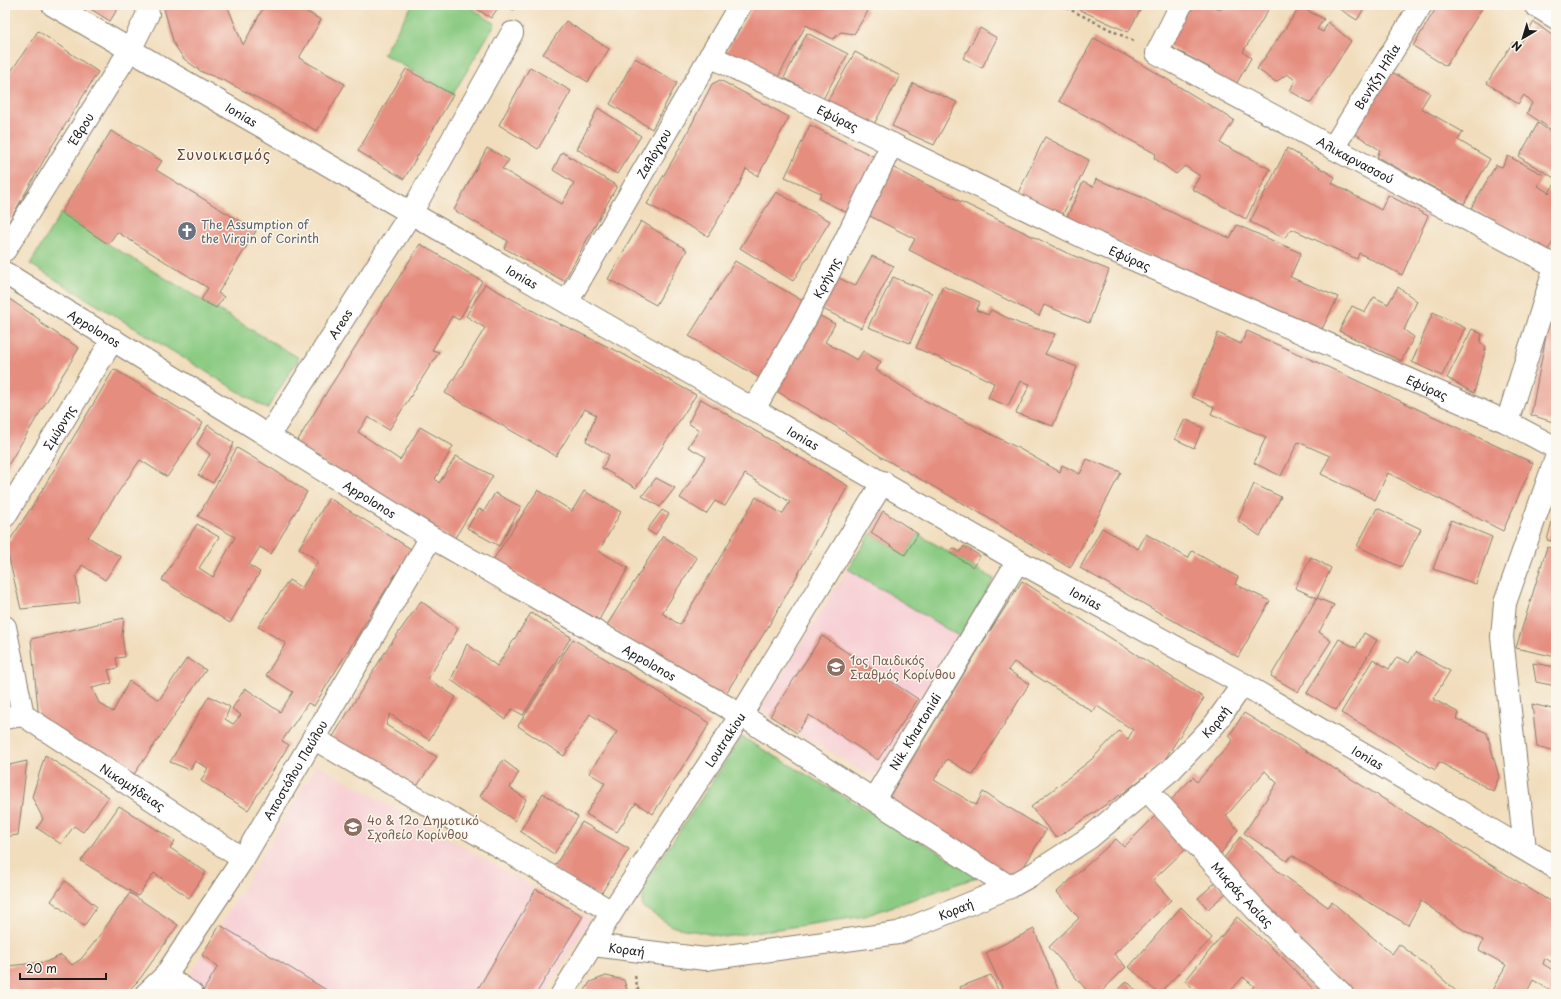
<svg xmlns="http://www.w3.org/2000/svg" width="1561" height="999" viewBox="0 0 1561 999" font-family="'Playpen Sans',sans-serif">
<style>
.built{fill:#f7cfd4}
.green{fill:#8bcb83;stroke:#547450}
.building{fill:#e58d7f}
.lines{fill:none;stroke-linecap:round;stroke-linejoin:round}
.street-casing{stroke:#867c6c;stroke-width:24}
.secondary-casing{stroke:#867c6c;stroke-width:24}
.path{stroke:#867c6c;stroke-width:2.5;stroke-dasharray:3 3;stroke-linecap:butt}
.street{stroke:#fff;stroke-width:22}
.secondary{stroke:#fff;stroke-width:22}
.labels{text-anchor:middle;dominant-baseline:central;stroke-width:3;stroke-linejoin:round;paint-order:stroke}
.street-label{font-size:12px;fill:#1c1c1c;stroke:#fbf7ec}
.worship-label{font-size:12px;fill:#5b616d;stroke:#fbf7ec;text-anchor:start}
.education-label{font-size:12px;fill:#785e54;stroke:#fbf7ec;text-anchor:start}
.quarter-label{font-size:14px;letter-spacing:1px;fill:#62443f;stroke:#fbf7ec}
</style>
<rect width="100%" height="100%" fill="#fbf7ec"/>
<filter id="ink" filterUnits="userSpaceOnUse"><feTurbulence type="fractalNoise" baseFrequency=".025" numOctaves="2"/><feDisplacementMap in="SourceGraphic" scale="8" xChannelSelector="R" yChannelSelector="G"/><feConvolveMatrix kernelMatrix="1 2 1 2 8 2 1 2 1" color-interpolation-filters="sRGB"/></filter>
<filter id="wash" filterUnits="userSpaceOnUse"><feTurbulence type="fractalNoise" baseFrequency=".012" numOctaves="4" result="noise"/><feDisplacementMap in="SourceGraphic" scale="16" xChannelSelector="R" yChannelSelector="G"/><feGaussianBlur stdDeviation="0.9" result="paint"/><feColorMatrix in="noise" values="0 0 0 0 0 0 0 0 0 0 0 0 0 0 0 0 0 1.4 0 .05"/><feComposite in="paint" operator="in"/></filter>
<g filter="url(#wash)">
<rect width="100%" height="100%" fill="#f1ddbc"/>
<!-- built -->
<g class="built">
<polygon points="848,569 960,637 874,778 759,710"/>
<polygon points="317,764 590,919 545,994 208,994 187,981"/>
</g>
<!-- green -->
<g class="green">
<polygon points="412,5 467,5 495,24 453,94 383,54"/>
<polygon points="61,213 108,244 299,358 267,409 30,264"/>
<polygon points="871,533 905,555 918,534 994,579 960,637 848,569"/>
<polygon points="742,737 980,876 865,916 724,937 674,927 642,907 645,883"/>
</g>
<g id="blocks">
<!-- building -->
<g class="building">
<polygon points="84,5 120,5 110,21"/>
<polygon points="163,5 227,5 243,45 265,5 295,5 321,20 299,58 345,84 317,131 271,105 223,80 202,72 184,59 174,44"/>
<polygon points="470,5 500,5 491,18"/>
<polygon points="503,5 517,5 514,10"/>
<polygon points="754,5 861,5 868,11 854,34 841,32 833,39 806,25 777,79 725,53"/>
<polygon points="1069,5 1143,5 1128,32"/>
<polygon points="1186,5 1211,5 1220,10 1223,5 1271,5 1243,52 1251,58 1234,88 1207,74 1210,68 1164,43"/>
<polygon points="1333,5 1366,5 1357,20"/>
<polygon points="1438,5 1484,5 1446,66 1413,46"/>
<polygon points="1300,7 1324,19 1317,29 1323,32 1328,22 1351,41 1311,103 1290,91 1295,80 1287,74 1276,82 1257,69"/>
<polygon points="566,21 609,49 588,82 543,54"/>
<polygon points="1534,22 1556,38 1556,131 1555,132 1527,113 1532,103 1524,95 1518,104 1487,83 1513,42 1519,46"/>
<polygon points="980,28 997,38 982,68 963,58"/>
<polygon points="38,31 98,72 49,151 5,229 5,74 8,76"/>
<polygon points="807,33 848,54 823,99 784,78"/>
<polygon points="1094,38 1145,66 1234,120 1220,143 1270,169 1246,219 1192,189 1200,176 1185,166 1176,174 1154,158 1156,154 1059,101"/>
<polygon points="855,52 900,76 874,124 826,104"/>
<polygon points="635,58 677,83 652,129 610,104"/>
<polygon points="530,67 571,91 538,149 499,125"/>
<polygon points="406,69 453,95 404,179 358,151"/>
<polygon points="1388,70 1430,93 1421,108 1463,132 1458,140 1490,159 1464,204 1377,157 1380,150 1354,133"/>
<polygon points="720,80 789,117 758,176 746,169 739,185 708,236 647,204 678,151 712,84"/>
<polygon points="913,83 957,102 934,145 892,126"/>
<polygon points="598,108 641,136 617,174 577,149"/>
<polygon points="1538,123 1556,135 1556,179 1519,157"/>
<polygon points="810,125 879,159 852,215 819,199 821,193 785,177"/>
<polygon points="111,131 162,161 156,170 256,231 218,293 224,297 216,308 201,300 208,288 117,232 108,244 61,213"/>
<polygon points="1045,137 1089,160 1061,218 1017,195"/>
<polygon points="487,148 509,160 502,169 562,204 574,183 553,170 562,152 617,186 564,281 504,248 508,241 454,210"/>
<polygon points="1287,148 1335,177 1332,183 1381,210 1388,195 1428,216 1402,275 1359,253 1357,259 1292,229 1284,238 1250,222"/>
<polygon points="1508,156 1544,175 1538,186 1549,193 1554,185 1556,186 1556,237 1548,250 1471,208 1496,165 1502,167"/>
<polygon points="886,164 939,191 1067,253 1109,270 1089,323 1044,305 1039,316 909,250 915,239 862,212"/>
<polygon points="1096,179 1141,197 1183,218 1230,238 1237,225 1301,253 1290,277 1338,297 1320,333 1066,219 1083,182 1093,187"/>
<polygon points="776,192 830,221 793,281 740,248"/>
<polygon points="641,221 687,250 656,305 608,279"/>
<polygon points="420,244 482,281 459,320 452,316 432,350 439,352 389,430 368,417 358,432 400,460 420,427 453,446 435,479 439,483 456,456 493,476 453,541 295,445 328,390"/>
<polygon points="872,256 894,266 861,328 819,307 835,276 855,286"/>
<polygon points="735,261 806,303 763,380 689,336"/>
<polygon points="893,277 932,293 910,343 868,327"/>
<polygon points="485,284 537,313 619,352 696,395 636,488 602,468 609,455 586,441 596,415 585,409 556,456 445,393 485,328 466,316"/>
<polygon points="943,286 980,302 976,310 988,315 991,310 1020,324 1055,334 1045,354 1077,367 1053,426 1016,413 1030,384 1020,381 1008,406 988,398 994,383 959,366 916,348"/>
<polygon points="1398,287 1417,301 1404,330 1414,337 1401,361 1339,331 1352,306 1365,312 1374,297 1388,304"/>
<polygon points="5,296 40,320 39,322 79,348 5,470"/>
<polygon points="1433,312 1465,328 1442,376 1412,362"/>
<polygon points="815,313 835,324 825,342 857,360 863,351 881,362 876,370 922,399 1018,448 1060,472 1062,465 1080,474 1087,459 1121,472 1102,509 1070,568 980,513 883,458 839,428 773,389"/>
<polygon points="1550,315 1556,317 1556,423 1531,415"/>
<polygon points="1472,329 1482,334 1480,342 1486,347 1474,393 1447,378"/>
<polygon points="1247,331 1332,369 1533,463 1503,531 1388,473 1375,500 1321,474 1330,456 1298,442 1281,476 1254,463 1266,437 1211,414 1214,407 1192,397 1218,333 1241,344"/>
<polygon points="114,369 203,423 167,477 140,460 88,537 121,557 105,580 82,565 76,576 80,603 21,609 6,546 35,502"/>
<polygon points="701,399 848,486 768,627 721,701 607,625 663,536 697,558 662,613 680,625 756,497 782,514 790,502 745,474 725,506 715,501 706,514 680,498 706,457 688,447 699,430 688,423"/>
<polygon points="1185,419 1203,428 1194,448 1175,439"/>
<polygon points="208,425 234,443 213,483 198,475 210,454 197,444"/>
<polygon points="237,448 274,470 307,492 271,554 260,547 249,565 260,572 230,623 162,580 197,524 219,537 199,568 213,577 235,537 198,516"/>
<polygon points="656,478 675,488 660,507 642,496"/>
<polygon points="1254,484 1281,497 1260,536 1238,521"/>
<polygon points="538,490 572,511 584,491 621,512 599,551 628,568 599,620 493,560"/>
<polygon points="495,493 521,507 499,546 467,528 479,509 484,511"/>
<polygon points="329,498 411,549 314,706 308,703 282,741 289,745 248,810 201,781 208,768 195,761 190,770 170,762 209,696 230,707 225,719 233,724 241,715 232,709 245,688 280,712 293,692 266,675 286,643 258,627 289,580 302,588 318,561 299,548"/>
<polygon points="1556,507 1556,542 1547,540"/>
<polygon points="1377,508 1421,529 1401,567 1357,546"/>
<polygon points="662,510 669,514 655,535 647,530"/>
<polygon points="883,511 918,534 905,555 871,533"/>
<polygon points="1451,520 1492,537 1476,584 1433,569"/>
<polygon points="1102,528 1138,549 1146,534 1188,558 1192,551 1238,577 1235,584 1270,601 1238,657 1080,568"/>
<polygon points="964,546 980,556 973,567 950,553 953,548 960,552"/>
<polygon points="1547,547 1556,549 1556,657 1516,648"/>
<polygon points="1311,557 1331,568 1317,598 1295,588"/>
<polygon points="1022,581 1204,698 1163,762 1126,791 1056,838 1031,807 1092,759 1119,731 1128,739 1133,730 1097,706 1093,712 1014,662 1008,670 1029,684 973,775 947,759 934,780 976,805 983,792 1046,830 1015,881 886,802 983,642"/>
<polygon points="1317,598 1334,605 1319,632 1331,641 1298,692 1271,676"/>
<polygon points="421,601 458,629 428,679 456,697 429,740 390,714 386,725 437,757 415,789 329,743 387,649"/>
<polygon points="531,613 571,637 523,715 512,709 505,719 451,680 467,644 497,666"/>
<polygon points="124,618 122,635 125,657 116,658 118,668 108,670 112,683 92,688 99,703 113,712 129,681 159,700 187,658 206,670 132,777 39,719 31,639"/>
<polygon points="1364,633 1377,640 1336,710 1307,693 1339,639 1356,648"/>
<polygon points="822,636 918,699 878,760 809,715 797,733 770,716"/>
<polygon points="573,639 710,723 653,814 636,803 617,832 586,814 605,783 589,773 617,732 590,714 564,756 518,726"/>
<polygon points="1416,652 1450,671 1433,699 1459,713 1457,719 1487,733 1499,777 1493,791 1439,762 1435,770 1372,730 1341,713 1373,659 1389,669 1397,657 1409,663"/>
<polygon points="1533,663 1556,667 1556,686 1536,682"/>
<polygon points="1532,704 1556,710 1556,752 1537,747"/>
<polygon points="1244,713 1556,905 1556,965 1545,958 1543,964 1556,972 1556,994 1548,994 1550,990 1533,980 1526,994 1490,994 1506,965 1479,950 1483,940 1465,931 1421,901 1408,925 1339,885 1292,855 1287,861 1244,833 1277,783 1265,771 1226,816 1238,830 1217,859 1167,804 1193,777 1197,782 1233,740 1229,736"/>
<polygon points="45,755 109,797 83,832 74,826 61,844 37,828 43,819 32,797"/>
<polygon points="503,760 519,772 510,788 526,799 515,821 480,796"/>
<polygon points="27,761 18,835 5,837 5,766"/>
<polygon points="543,793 578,817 554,854 520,831"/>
<polygon points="119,806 175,841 170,848 206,872 189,898 154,873 138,896 81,861"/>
<polygon points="1156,815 1186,849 1153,880 1171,900 1114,954 1126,967 1099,994 1090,994 1049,947 1079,918 1057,892 1116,839 1124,847"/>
<polygon points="582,822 629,849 599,897 553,869"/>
<polygon points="1240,837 1279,872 1328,907 1332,902 1392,954 1399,944 1429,967 1456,991 1455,994 1351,994 1221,862"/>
<polygon points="65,881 97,907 84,926 51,901"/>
<polygon points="1216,882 1226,893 1208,909 1198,898"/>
<polygon points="536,889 583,916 536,994 475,994"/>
<polygon points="130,893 178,925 139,980 125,994 5,994 5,958 7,966 46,962 61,955 72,965 81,959 94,943"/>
<polygon points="1181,907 1212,938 1159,994 1129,967"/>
<polygon points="1237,917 1281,956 1318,994 1247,994 1254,986 1243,977 1228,994 1200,994 1185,981"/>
<polygon points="220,925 333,994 208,994 203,991 218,966 202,955"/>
<polygon points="1034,929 1060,994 1005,994 986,953"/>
<polygon points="991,975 1000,994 963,994 960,987"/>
<polygon points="606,976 624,980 628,994 583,994 590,982"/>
<polygon points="1127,981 1139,994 1115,994"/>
</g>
</g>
</g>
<g filter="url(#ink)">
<use href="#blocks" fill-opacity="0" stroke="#867c6c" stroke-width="1"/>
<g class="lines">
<defs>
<g id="street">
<path id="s1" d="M1181 5 1157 53 1333 148 1555 266"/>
<polyline points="1535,5 1556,18"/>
<path id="s2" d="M710 56 1098 244 1507 422 1556 448"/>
<path id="s3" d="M1333 148 1421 5"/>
<path id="s4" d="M5 250 130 50 148 14 146 5"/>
<path id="s5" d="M5 273 431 537 741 715 1010 887"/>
<path id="s6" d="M567 302 740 5"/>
<path id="s7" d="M754 409 806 318 845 241 892 144"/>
<polyline points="1507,422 1556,264"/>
<path id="s8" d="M269 435 411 213 512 33"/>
<path id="s9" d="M5 516 113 339"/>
<polyline points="5,627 23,715 5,718"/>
<path id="s10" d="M23 715 243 859"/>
<polyline points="313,738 612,912"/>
<path id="s11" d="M1148 791 1257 911 1342 994"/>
<path id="s12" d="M874 799 1018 561"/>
<polyline points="1525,849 1502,637 1505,603 1556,458"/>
<path id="s13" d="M593 945 705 959 898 933 1010 887 1035 873 1089 838 1172 769 1215 724 1243 684"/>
<polyline points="165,976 192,994"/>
<path id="s14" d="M146 994 165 976 243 859 431 537"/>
<path id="s15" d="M562 994 612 912 741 715 883 482"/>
</g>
<g id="secondary">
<path id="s16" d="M53 5 411 213 1018 561 1243 684 1556 868"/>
</g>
</defs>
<!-- street casing -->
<use href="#street" class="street-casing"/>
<!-- secondary casing -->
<use href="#secondary" class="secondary-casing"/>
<!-- path -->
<g class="path">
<polyline points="1061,5 1135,42"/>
<polyline points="635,976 639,994"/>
</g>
<!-- street -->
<use href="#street" class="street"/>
<!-- secondary -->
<use href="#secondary" class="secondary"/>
</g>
</g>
<!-- icons -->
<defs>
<symbol id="church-disc" viewBox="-11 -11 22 22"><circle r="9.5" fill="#6b7280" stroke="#fbf7ec"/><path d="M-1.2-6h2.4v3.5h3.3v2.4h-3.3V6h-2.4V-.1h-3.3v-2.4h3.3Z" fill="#fff"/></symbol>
<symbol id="school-disc" viewBox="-11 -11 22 22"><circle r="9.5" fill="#8d6e63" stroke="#fbf7ec"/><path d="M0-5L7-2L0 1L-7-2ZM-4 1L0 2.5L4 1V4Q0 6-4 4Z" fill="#fff"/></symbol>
</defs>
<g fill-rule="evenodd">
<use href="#church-disc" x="176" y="220" width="22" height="22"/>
<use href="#school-disc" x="825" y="656" width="22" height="22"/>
<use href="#school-disc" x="342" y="816" width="22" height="22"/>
</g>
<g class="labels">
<!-- street labels -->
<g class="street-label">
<text stroke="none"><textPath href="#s3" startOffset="84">Βενήζη Ηλία</textPath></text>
<text stroke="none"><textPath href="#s16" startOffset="218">Ionias</textPath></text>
<text stroke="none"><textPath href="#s2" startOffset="142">Εφύρας</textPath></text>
<text stroke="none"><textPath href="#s4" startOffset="143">Έβρου</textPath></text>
<text stroke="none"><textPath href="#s6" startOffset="172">Ζαλόγγου</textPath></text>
<text stroke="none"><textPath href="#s1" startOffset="279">Αλικαρνασσού</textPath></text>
<text stroke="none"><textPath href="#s2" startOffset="466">Εφύρας</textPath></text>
<text stroke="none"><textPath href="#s16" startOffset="542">Ionias</textPath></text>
<text stroke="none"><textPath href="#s7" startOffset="150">Κρήνης</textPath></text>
<text stroke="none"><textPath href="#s8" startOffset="132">Areos</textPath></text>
<text stroke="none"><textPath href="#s5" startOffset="105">Appolonos</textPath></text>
<text stroke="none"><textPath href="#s2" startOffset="790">Εφύρας</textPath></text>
<text stroke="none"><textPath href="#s9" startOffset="104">Σμύρνης</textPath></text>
<text stroke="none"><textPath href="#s16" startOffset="866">Ionias</textPath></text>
<text stroke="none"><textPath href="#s5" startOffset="429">Appolonos</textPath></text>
<text stroke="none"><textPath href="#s16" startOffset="1191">Ionias</textPath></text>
<text stroke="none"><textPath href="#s5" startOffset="753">Appolonos</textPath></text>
<text stroke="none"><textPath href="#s13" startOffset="694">Κοραή</textPath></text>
<text stroke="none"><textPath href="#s12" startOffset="79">Nik. Khartonidi</textPath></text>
<text stroke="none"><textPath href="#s15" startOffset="302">Loutrakiou</textPath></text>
<text stroke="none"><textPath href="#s16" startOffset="1515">Ionias</textPath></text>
<text stroke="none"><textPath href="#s14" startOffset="270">Αποστόλου Παύλου</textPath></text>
<text stroke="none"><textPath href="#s10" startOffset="131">Νικομήδειας</textPath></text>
<text stroke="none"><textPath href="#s11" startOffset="140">Μικράς Ασίας</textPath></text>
<text stroke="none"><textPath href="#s13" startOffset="370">Κοραή</textPath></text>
<text stroke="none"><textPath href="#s13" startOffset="34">Κοραή</textPath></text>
</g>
<!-- worship labels -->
<g class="worship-label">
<text x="201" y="224">The Assumption of<tspan x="201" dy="14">the Virgin of Corinth</tspan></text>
</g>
<!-- education labels -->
<g class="education-label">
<text x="850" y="660">1ος Παιδικός<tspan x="850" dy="14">Σταθμός Κορίνθου</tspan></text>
<text x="367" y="820">4ο &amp; 12ο Δημοτικό<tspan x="367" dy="14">Σχολείο Κορίνθου</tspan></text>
</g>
<!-- quarter labels -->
<g class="quarter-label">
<text x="224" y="154">Συνοικισμός</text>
</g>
</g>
<!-- margin -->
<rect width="1561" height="999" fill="none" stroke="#fbf7ec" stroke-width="20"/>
<!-- north arrow -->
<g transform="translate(1523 38) rotate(218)" stroke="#fbf7ec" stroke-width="3" paint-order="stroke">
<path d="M0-3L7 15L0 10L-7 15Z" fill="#1c1c1c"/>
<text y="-6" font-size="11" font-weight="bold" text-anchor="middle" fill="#1c1c1c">N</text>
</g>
<!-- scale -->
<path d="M20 973v6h86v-6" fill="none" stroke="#1c1c1c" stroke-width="2"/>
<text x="26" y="973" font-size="12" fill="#1c1c1c" stroke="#fbf7ec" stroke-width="3" paint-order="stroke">20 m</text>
</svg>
